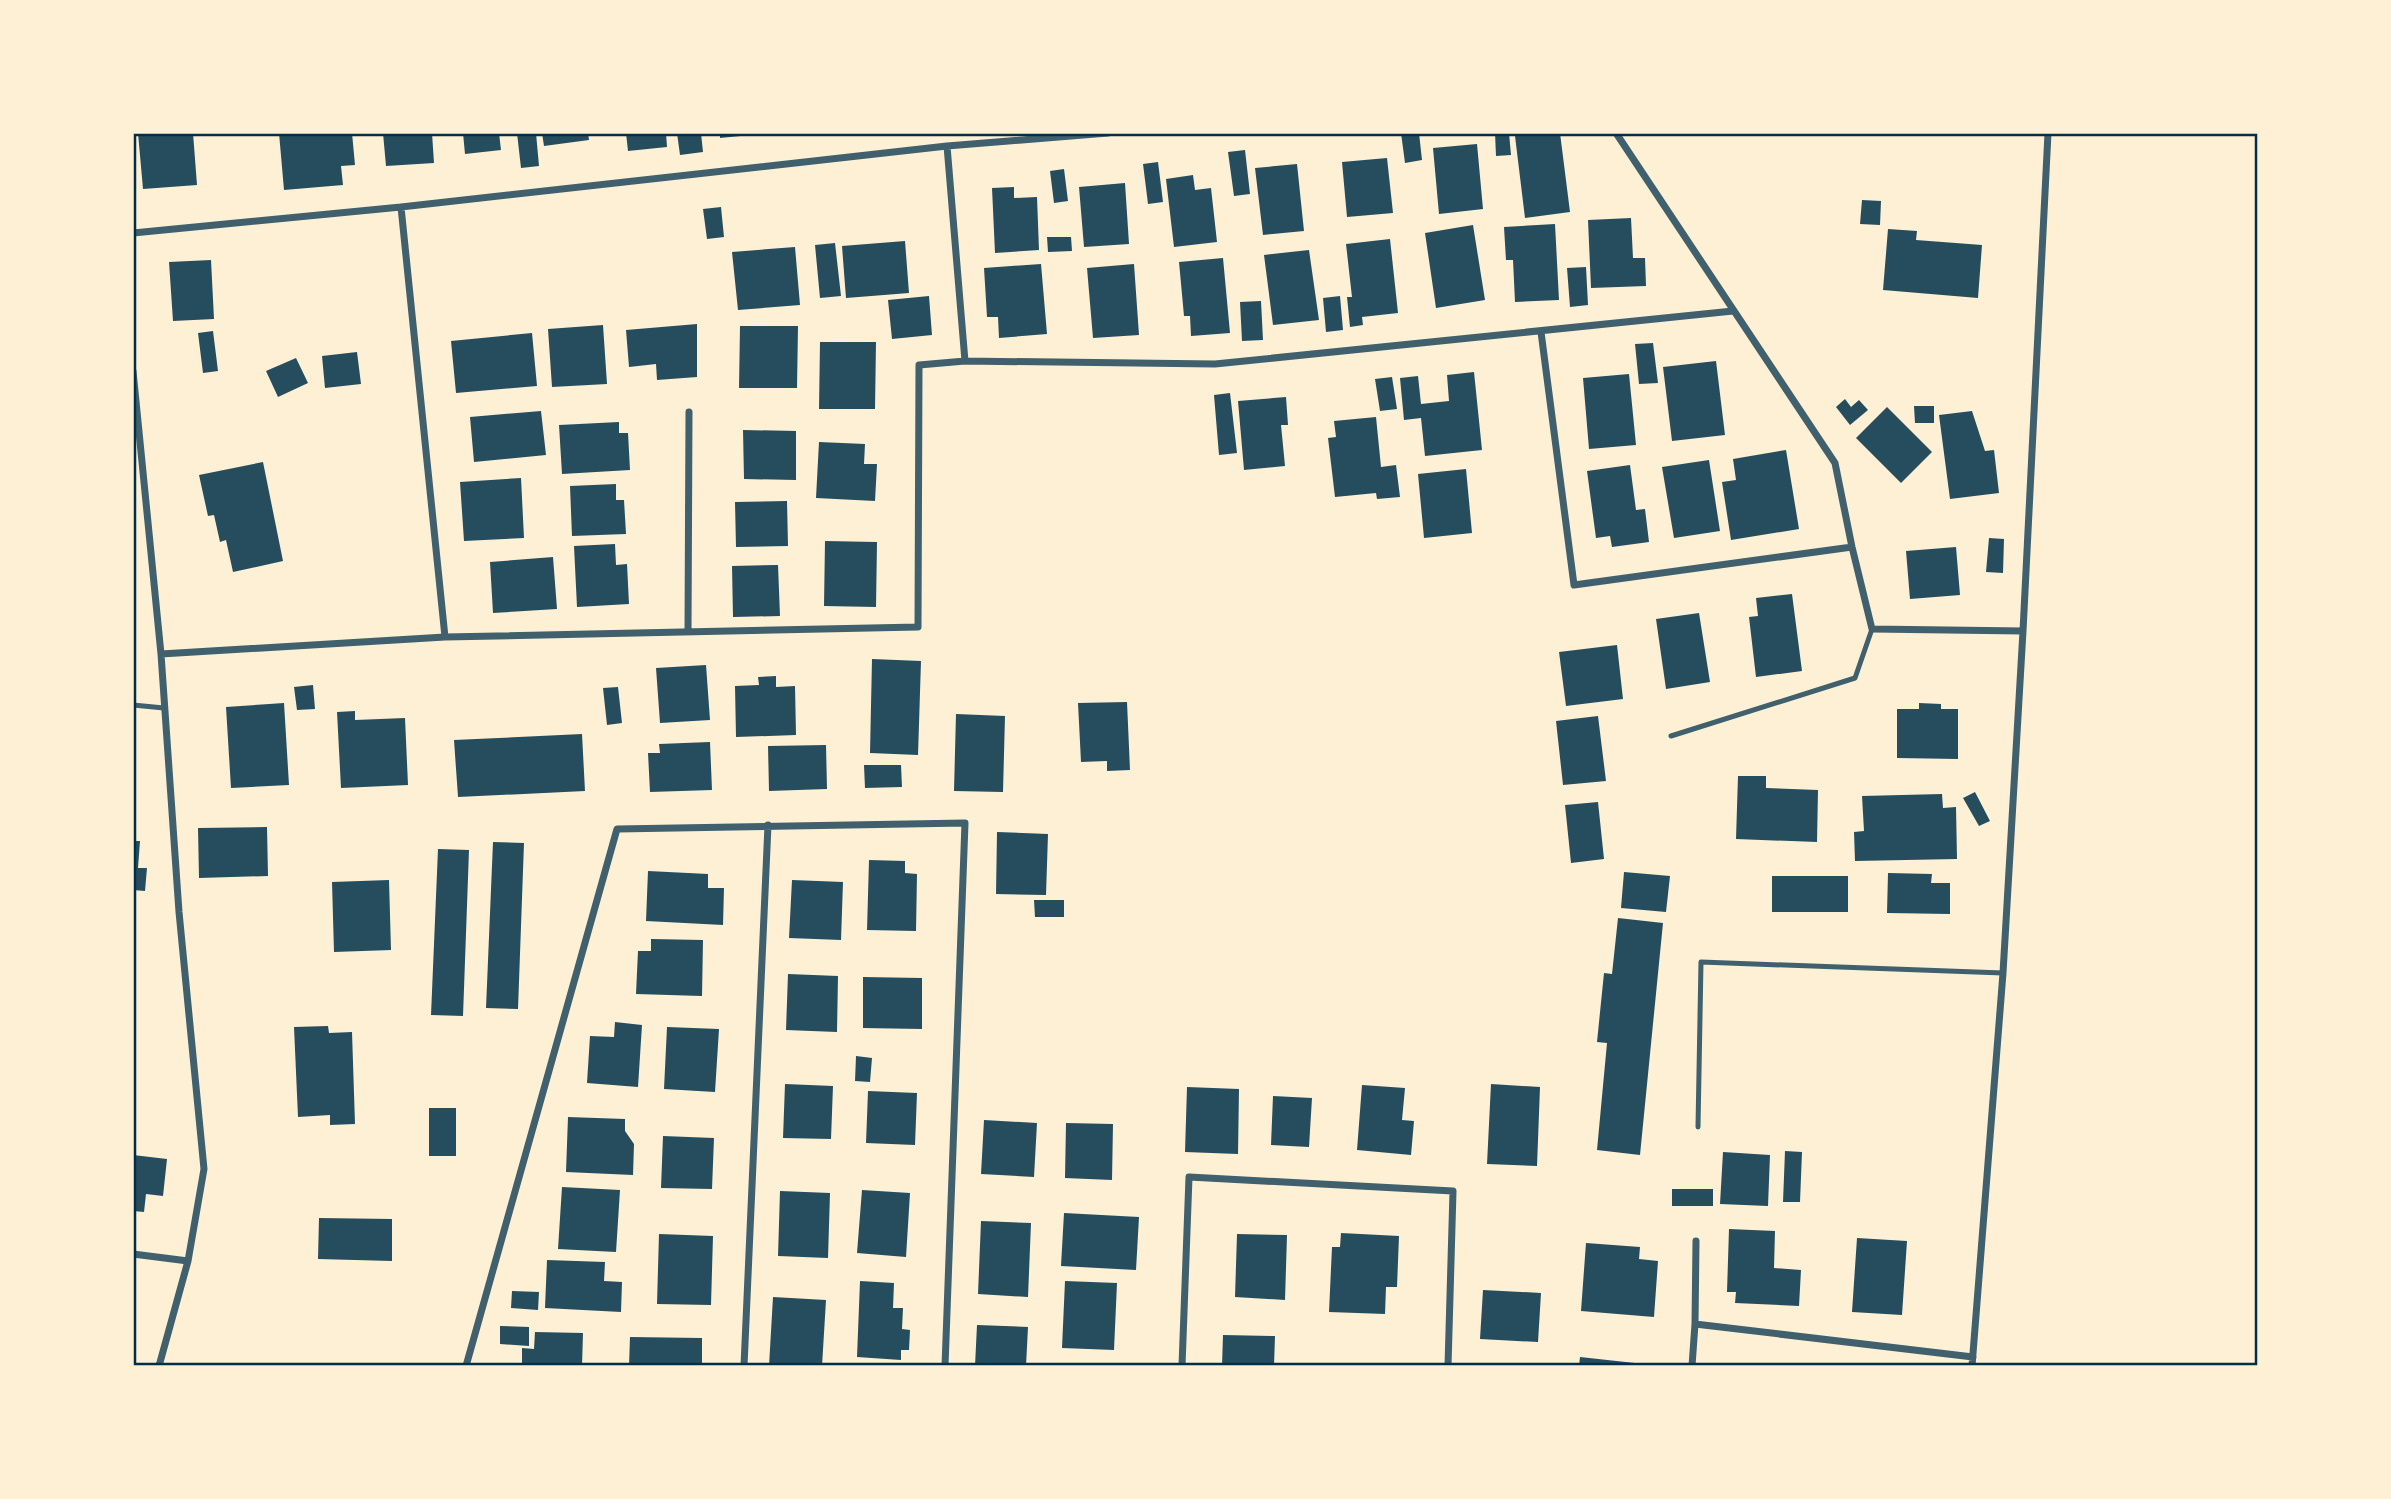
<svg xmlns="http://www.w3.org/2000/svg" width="2391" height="1499" viewBox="0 0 2391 1499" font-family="Manrope,sans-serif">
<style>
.building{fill:#264d5e}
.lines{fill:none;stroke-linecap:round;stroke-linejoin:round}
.service{stroke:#3f606c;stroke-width:5}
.minor{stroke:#3f606c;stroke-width:7}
.neatline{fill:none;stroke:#003049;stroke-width:2.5}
</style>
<rect width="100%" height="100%" fill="#fdf0d5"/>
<!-- building -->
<path class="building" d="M 138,133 L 193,133 L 197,185 L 143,189 Z
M 279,133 L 352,133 L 355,165 L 341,166 L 343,185 L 284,190 Z
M 383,133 L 432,133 L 434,163 L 386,166 Z
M 463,133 L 499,133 L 501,150 L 465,154 Z
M 517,133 L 536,133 L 539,166 L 521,168 Z
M 542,133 L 588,133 L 589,140 L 544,146 Z
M 626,133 L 666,133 L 667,147 L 628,151 Z
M 677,133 L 701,133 L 703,152 L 680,155 Z
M 720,133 L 751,133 L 751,135 L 720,138 Z
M 1401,133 L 1419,133 L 1422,160 L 1405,163 Z
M 1495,133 L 1509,133 L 1511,155 L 1496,156 Z
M 1541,133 L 1560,133 L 1570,212 L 1525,218 L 1515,136 Z
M 1477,144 L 1483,209 L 1439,214 L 1433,148 Z
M 1245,150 L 1250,194 L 1234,196 L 1228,152 Z
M 1387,158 L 1393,213 L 1347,217 L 1342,162 Z
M 1158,162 L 1163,202 L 1148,204 L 1143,164 Z
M 1297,164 L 1304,231 L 1263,235 L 1255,168 Z
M 1064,169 L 1068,201 L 1054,203 L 1050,171 Z
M 1193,175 L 1195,190 L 1211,188 L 1217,242 L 1174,247 L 1166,179 Z
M 1125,183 L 1129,244 L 1084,247 L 1079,187 Z
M 1014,187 L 1014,198 L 1037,197 L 1039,250 L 995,253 L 992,188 Z
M 1862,200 L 1881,201 L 1880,225 L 1860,224 Z
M 721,207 L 724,237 L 707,239 L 703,209 Z
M 1631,218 L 1633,258 L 1645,258 L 1646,286 L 1591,288 L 1588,220 Z
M 1555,224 L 1559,300 L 1515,302 L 1513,260 L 1506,260 L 1504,227 Z
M 1473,225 L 1485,300 L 1436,308 L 1425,233 Z
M 1888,229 L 1917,231 L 1916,240 L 1982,245 L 1978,298 L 1883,290 Z
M 1047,237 L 1071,237 L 1072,251 L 1048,252 Z
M 1390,239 L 1398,313 L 1362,317 L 1363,325 L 1350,327 L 1347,297 L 1352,297 L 1346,244 Z
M 905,241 L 909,293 L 846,298 L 842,246 Z
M 835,243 L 841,296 L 820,298 L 815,245 Z
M 795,247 L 800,305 L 738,310 L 732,252 Z
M 1309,250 L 1319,320 L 1273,325 L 1264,255 Z
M 1223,258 L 1230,333 L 1191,336 L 1190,316 L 1184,316 L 1179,262 Z
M 211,260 L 214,319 L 173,321 L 169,262 Z
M 1041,264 L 1047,334 L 999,338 L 998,317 L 987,317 L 984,268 Z
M 1134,264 L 1139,335 L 1093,338 L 1087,268 Z
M 1586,267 L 1588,305 L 1570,307 L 1567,268 Z
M 929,296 L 932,335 L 892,339 L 888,300 Z
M 1340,296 L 1343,330 L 1326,332 L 1323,298 Z
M 1261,301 L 1263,340 L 1242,341 L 1240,302 Z
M 697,324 L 697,377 L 657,380 L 656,364 L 629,367 L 626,330 Z
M 603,325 L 607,384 L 552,387 L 548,329 Z
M 740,326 L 798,326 L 797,388 L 739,388 Z
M 213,331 L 218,371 L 203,373 L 198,333 Z
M 532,333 L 537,386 L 456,393 L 451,341 Z
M 820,342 L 876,342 L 875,409 L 819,409 Z
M 1653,343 L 1658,383 L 1639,384 L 1635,344 Z
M 357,352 L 361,384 L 325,388 L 322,356 Z
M 296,358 L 308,383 L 278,397 L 266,371 Z
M 1716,361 L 1725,435 L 1672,441 L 1663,367 Z
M 1474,372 L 1482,450 L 1425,456 L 1421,418 L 1404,420 L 1400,378 L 1418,376 L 1421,404 L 1449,401 L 1447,375 Z
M 1629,374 L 1636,445 L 1589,449 L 1583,378 Z
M 1392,377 L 1397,409 L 1380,411 L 1375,379 Z
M 1230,393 L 1237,453 L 1219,455 L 1214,395 Z
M 1286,397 L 1288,425 L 1281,425 L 1285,466 L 1244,470 L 1238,401 Z
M 1845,399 L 1851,407 L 1859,400 L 1868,410 L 1850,425 L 1836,407 Z
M 1914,406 L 1934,406 L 1934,423 L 1915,423 Z
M 1887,407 L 1932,452 L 1901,483 L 1856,438 Z
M 541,411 L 546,455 L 474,462 L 470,417 Z
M 1972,411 L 1985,451 L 1994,450 L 1999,493 L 1950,499 L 1939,415 Z
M 1376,417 L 1381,467 L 1396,465 L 1400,497 L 1377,499 L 1376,493 L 1335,497 L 1328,438 L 1336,437 L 1334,421 Z
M 619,422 L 619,433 L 628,433 L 630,470 L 562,474 L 559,425 Z
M 743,430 L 796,431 L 796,480 L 744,479 Z
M 819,442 L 865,444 L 864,464 L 877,464 L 875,501 L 816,498 Z
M 1786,450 L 1799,529 L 1731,540 L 1722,482 L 1736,480 L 1733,459 Z
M 1709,460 L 1720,531 L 1674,538 L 1662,467 Z
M 263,462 L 283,561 L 233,572 L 226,540 L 220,542 L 214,515 L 208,516 L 199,475 Z
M 1630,465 L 1636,510 L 1645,509 L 1649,542 L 1612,547 L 1610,536 L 1596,538 L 1587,471 Z
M 1466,469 L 1472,533 L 1424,538 L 1418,474 Z
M 521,478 L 524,538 L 464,541 L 460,482 Z
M 616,484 L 616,500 L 624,500 L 626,534 L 572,536 L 570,486 Z
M 787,501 L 788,546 L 736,547 L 735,502 Z
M 1989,538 L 2004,539 L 2003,573 L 1986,572 Z
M 825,541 L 877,542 L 876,607 L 824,606 Z
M 615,544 L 616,565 L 627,564 L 629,604 L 577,607 L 574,546 Z
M 1956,547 L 1960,595 L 1910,599 L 1906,551 Z
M 553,557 L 557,609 L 493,613 L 490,562 Z
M 778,565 L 780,616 L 733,617 L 732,566 Z
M 1792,594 L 1802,671 L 1756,677 L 1749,617 L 1758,616 L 1756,598 Z
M 1699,613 L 1710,682 L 1666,689 L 1656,619 Z
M 1617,645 L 1623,699 L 1566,706 L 1559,652 Z
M 872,659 L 921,661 L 918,755 L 870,753 Z
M 706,665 L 710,720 L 660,723 L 656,668 Z
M 776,676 L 776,687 L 795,686 L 796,735 L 736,737 L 735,686 L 759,685 L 758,677 Z
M 313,685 L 315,709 L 297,710 L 294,687 Z
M 618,687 L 622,723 L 607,725 L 603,688 Z
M 1127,702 L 1130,770 L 1107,771 L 1107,761 L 1081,762 L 1078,703 Z
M 284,703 L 289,785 L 231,788 L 226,707 Z
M 1919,703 L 1941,704 L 1941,709 L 1958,709 L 1958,759 L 1897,758 L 1897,709 L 1919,709 Z
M 355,711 L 355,720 L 405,718 L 408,785 L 341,788 L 337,712 Z
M 956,714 L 1005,716 L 1003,792 L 954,791 Z
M 1598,716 L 1606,781 L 1563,785 L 1556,721 Z
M 582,734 L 585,791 L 458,797 L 454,740 Z
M 710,742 L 712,790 L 650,792 L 648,753 L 660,753 L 659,744 Z
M 826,745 L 827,789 L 769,791 L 768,746 Z
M 864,765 L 901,765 L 902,787 L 865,788 Z
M 1738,776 L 1766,776 L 1766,788 L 1818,790 L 1817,842 L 1736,839 Z
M 1975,792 L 1990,821 L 1979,826 L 1963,798 Z
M 1942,794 L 1943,808 L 1956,807 L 1957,859 L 1855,861 L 1854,832 L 1864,831 L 1862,796 Z
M 1598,802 L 1604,859 L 1571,863 L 1565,805 Z
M 267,827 L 268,876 L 199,878 L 198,828 Z
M 997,832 L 1048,834 L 1046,895 L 996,894 Z
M 133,841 L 140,841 L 138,868 L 147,868 L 145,891 L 133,890 Z
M 493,842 L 524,843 L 518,1009 L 486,1008 Z
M 438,849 L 469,850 L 463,1016 L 431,1015 Z
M 869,860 L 905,861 L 905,873 L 917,874 L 916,931 L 867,930 Z
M 648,871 L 708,874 L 708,888 L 724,888 L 723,925 L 646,921 Z
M 1624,872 L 1670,876 L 1666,912 L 1621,908 Z
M 1888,873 L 1932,874 L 1931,883 L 1950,883 L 1950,914 L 1887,913 Z
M 1772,876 L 1848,876 L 1848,912 L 1772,912 Z
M 389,880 L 391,950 L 334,952 L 332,882 Z
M 792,880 L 843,882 L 841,940 L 789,938 Z
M 1034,900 L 1064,900 L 1064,917 L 1035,917 Z
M 1618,918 L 1663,923 L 1640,1155 L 1597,1150 L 1607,1043 L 1597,1042 L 1604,973 L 1612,974 Z
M 651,939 L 703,940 L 702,996 L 636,994 L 638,951 L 651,951 Z
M 788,974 L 838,976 L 837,1032 L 786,1030 Z
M 863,977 L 922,978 L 922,1029 L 863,1028 Z
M 615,1022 L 642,1025 L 638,1087 L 587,1083 L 590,1036 L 614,1037 Z
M 328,1026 L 329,1033 L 352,1032 L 355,1124 L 330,1125 L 330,1115 L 298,1117 L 294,1027 Z
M 667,1027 L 719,1029 L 715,1092 L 664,1089 Z
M 856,1056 L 872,1058 L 870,1082 L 855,1081 Z
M 785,1084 L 833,1086 L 831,1139 L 783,1138 Z
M 1491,1084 L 1540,1087 L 1537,1166 L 1487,1164 Z
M 1362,1085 L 1405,1088 L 1402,1120 L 1414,1121 L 1411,1155 L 1357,1150 Z
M 1187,1087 L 1239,1089 L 1238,1154 L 1185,1152 Z
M 868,1091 L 917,1093 L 915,1145 L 866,1143 Z
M 1273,1096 L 1312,1098 L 1309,1147 L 1271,1145 Z
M 429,1108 L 456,1108 L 456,1156 L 429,1156 Z
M 568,1117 L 625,1119 L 625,1131 L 634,1144 L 633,1175 L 566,1172 Z
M 984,1120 L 1037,1123 L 1034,1177 L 981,1174 Z
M 1066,1123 L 1113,1124 L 1112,1180 L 1065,1178 Z
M 663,1136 L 714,1138 L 712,1189 L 661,1188 Z
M 1785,1151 L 1802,1152 L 1800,1202 L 1783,1202 Z
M 1723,1152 L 1770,1155 L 1768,1206 L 1720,1204 Z
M 133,1155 L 167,1159 L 163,1196 L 146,1194 L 144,1212 L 133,1211 Z
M 562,1187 L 620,1190 L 616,1252 L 558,1249 Z
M 1672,1189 L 1713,1189 L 1713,1206 L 1672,1206 Z
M 862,1190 L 910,1193 L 906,1257 L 857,1253 Z
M 780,1191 L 830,1193 L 828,1258 L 778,1256 Z
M 1064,1213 L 1139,1217 L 1136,1270 L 1061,1266 Z
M 319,1218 L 392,1219 L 392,1261 L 318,1259 Z
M 981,1221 L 1031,1223 L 1028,1297 L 978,1294 Z
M 1729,1229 L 1775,1231 L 1774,1268 L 1801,1270 L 1799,1306 L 1735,1303 L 1736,1292 L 1727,1292 Z
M 1341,1233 L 1399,1236 L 1397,1287 L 1386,1287 L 1385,1314 L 1329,1312 L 1332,1247 L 1340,1247 Z
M 659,1234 L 713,1236 L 711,1305 L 657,1304 Z
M 1237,1234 L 1287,1235 L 1285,1300 L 1235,1297 Z
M 1857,1238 L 1907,1241 L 1902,1315 L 1852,1312 Z
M 1586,1243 L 1640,1247 L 1639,1259 L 1658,1261 L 1654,1317 L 1581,1311 Z
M 547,1260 L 605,1262 L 604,1281 L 622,1282 L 621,1312 L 545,1308 Z
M 860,1281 L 894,1283 L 893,1308 L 903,1308 L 902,1329 L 910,1330 L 909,1350 L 901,1350 L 901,1360 L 857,1357 Z
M 1065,1281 L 1117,1283 L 1114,1350 L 1062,1348 Z
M 1483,1290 L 1541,1293 L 1538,1342 L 1480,1339 Z
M 512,1291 L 539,1292 L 538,1310 L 511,1308 Z
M 773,1297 L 826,1300 L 822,1366 L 769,1366 Z
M 977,1325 L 1028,1327 L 1026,1366 L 975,1366 Z
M 500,1326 L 529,1327 L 529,1346 L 500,1344 Z
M 535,1332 L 583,1333 L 582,1366 L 522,1366 L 522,1348 L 534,1349 Z
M 1223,1335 L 1275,1336 L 1274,1366 L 1222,1366 Z
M 630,1337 L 702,1338 L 702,1366 L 629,1366 Z
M 1580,1357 L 1644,1364 L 1644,1366 L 1579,1366 Z"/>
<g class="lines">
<!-- service -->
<path class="service" d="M 133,705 L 164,708
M 1671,736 L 1855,678 L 1872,629
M 1698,1127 L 1701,962 L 2003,973"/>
<!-- minor -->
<path class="minor" d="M 1616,133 L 1835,463 L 1852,547 L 1872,629 L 2023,631
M 947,146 L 965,361
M 401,207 L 445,637
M 133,233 L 401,207 L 947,146 L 1108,133
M 1541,332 L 1574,585 L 1852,547
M 133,371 L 161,654 L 179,912 L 204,1169 L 188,1261 L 159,1366
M 688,631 L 689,412
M 161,654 L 445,637 L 918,627 L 919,365 L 965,361 L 1215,364 L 1733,311
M 133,1254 L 188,1261
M 1695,1324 L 1973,1357
M 466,1366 L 617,829 L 965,823 L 945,1366
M 744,1366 L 768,825
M 1182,1366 L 1189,1177 L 1453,1191 L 1448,1366
M 1692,1366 L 1695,1324 L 1696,1241
M 1972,1366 L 2003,973 L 2023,631 L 2048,133"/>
</g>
<!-- border -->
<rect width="2391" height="1499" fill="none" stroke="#fdf0d5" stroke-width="270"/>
<rect x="135" y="135" width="2121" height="1229" class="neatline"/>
</svg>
